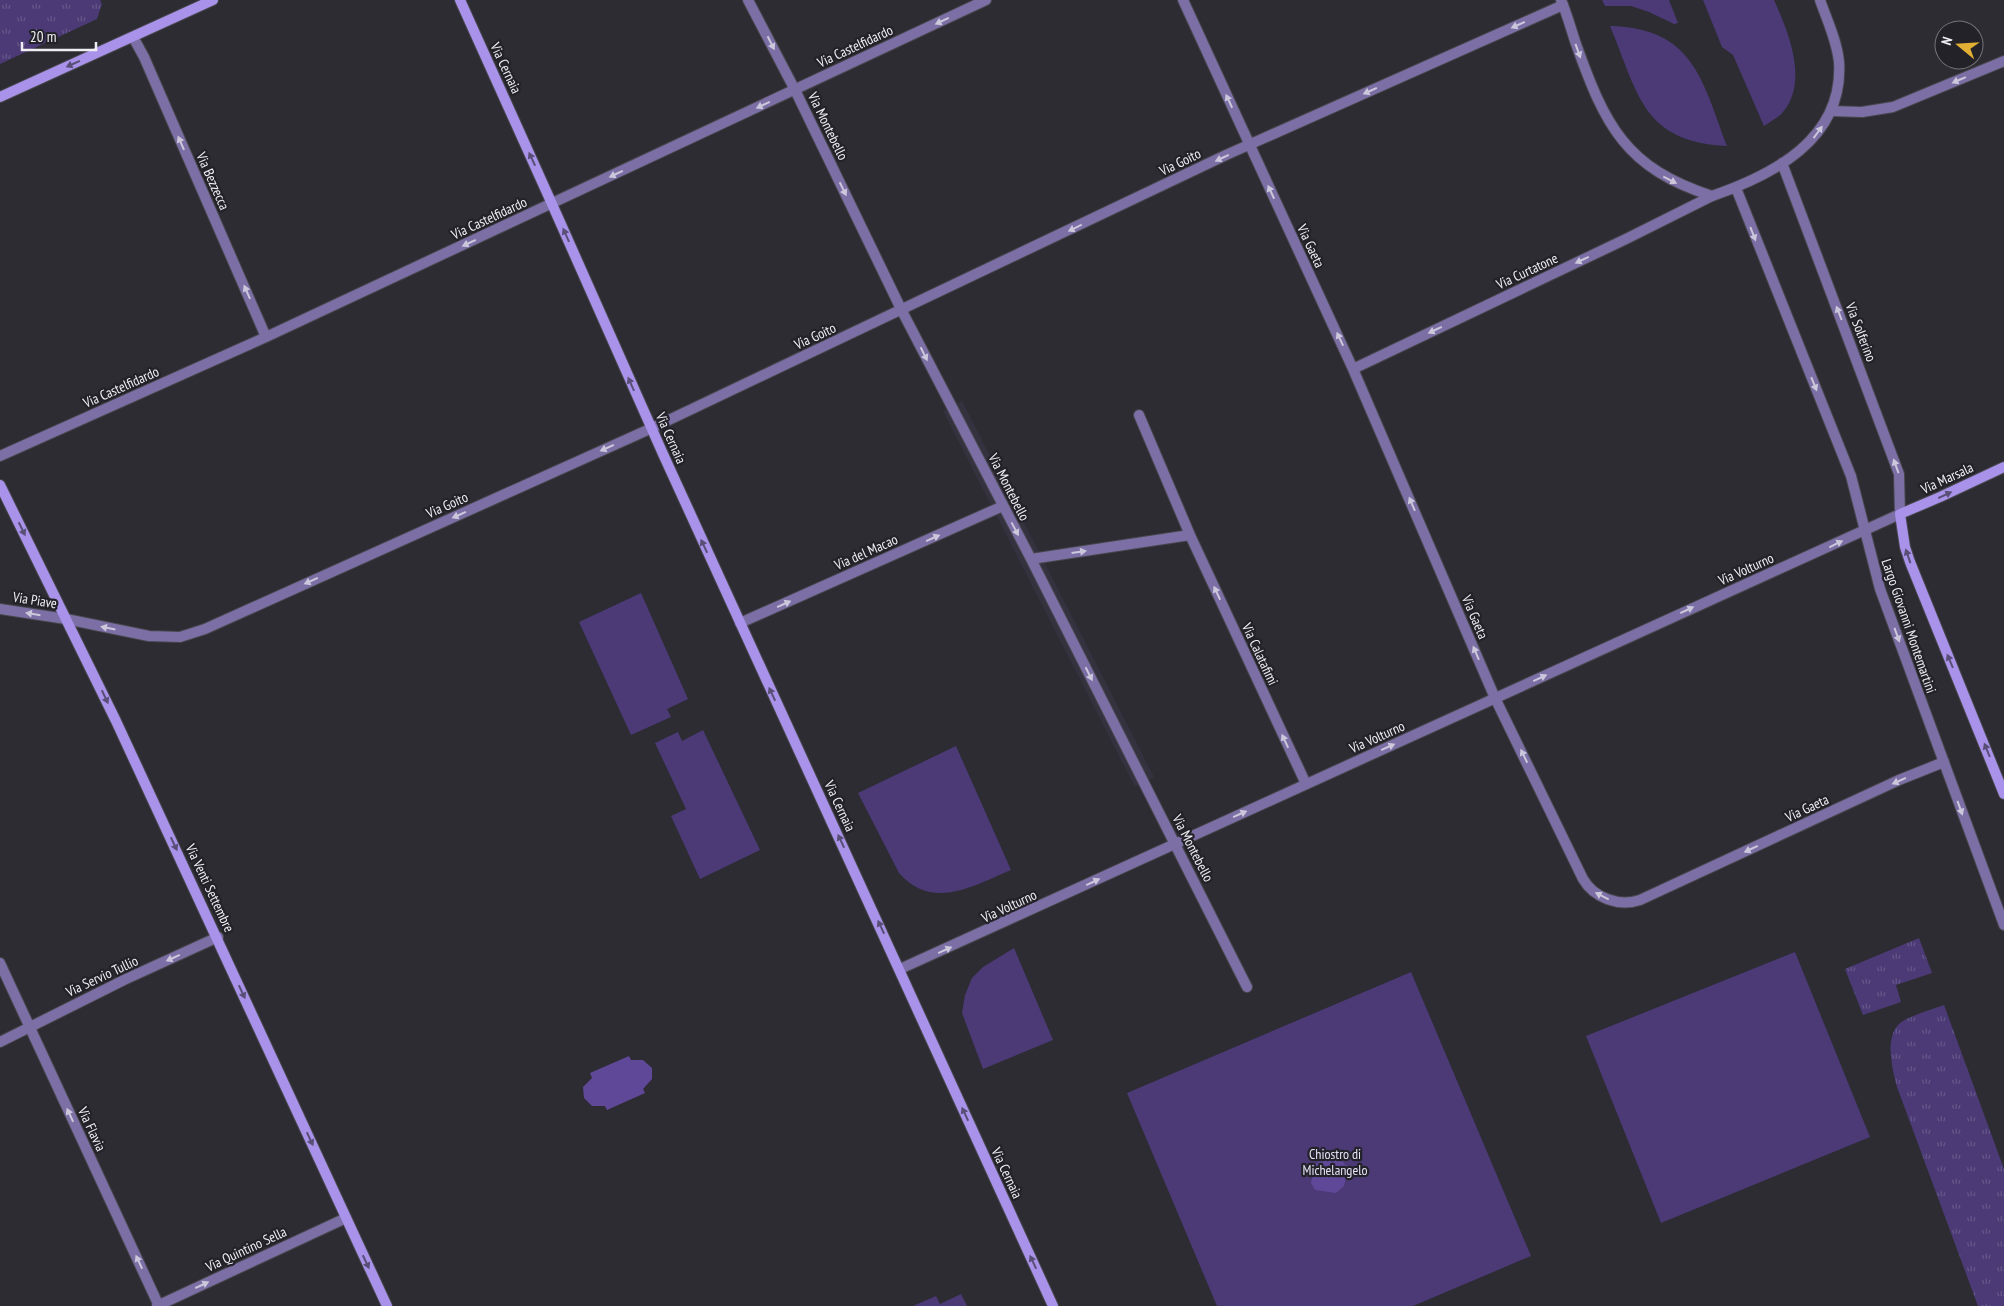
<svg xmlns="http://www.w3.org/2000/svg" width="2004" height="1306" viewBox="0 0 2004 1306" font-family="'PT Sans Narrow',sans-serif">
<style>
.built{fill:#35323f}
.grass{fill:url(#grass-tufts)}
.green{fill:#4b3a75}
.water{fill:#604898}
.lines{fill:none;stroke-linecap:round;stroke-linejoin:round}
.minor-casing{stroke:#48474e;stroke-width:12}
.tertiary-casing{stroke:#48474e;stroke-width:12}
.secondary-casing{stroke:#48474e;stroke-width:12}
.minor{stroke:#7c6fa5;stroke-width:10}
.tertiary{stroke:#7c6fa5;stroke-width:10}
.secondary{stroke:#a993ea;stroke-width:10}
.oneway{fill:#ccc8dc}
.oneway2{fill:#594f76}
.labels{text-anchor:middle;stroke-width:4.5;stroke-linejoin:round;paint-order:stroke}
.street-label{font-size:14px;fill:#efeef3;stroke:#232229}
.park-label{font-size:14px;fill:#e5e1f7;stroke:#232229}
</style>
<defs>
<pattern id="grass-tufts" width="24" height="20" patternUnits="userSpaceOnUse" patternTransform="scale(1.25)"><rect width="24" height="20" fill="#4b3a75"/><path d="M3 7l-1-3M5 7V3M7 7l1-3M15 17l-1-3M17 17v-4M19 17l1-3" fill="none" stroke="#655789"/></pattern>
</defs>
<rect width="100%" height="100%" fill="#2d2c33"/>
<!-- built -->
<path class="built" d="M 962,401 L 1154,777 L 1135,787 L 943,411 Z"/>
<!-- grass -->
<path class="grass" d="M 0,0 L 100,0 L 102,4 L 97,19 L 0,64 Z
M 1919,938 L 1932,973 L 1896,985 L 1901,1002 L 1863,1015 L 1845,969 Z
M 1944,1005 L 2004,1169 L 2004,1306 L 1978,1306 L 1897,1087 C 1892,1068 1883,1033 1903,1021 C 1915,1014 1931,1010 1944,1005 Z"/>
<!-- green -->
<path class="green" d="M 1602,0 L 1669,0 L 1678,23 L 1674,24 L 1649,12 L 1631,6 L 1605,6 Z
M 1703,0 L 1774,0 C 1788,31 1809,81 1783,112 C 1778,118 1770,122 1764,126 L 1733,55 L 1722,47 Z
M 1610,26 C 1693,28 1702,79 1727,146 C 1642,142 1638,93 1610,26 Z
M 641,593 L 688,699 L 667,709 L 671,717 L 631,735 L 579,622 Z
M 703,730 L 760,850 L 700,879 L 671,816 L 686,809 L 655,743 L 678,732 L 682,741 Z
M 956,746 L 1011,870 C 973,886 932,911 899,873 L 858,793 Z
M 1014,948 L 1053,1040 L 983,1069 L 962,1013 L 965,995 L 972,978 L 983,967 Z
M 1795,952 L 1870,1137 L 1661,1223 L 1586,1036 Z
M 1411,972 L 1531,1256 L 1413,1306 L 1217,1306 L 1127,1093 Z
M 961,1294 L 967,1306 L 913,1306 L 936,1296 L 940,1304 Z"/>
<!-- water -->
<path class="water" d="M 629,1056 L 631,1060 L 643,1060 L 652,1068 L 652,1079 L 643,1089 L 645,1093 L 607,1110 L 605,1106 L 592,1106 L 584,1098 L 583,1087 L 592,1078 L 590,1073 Z
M 1328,1158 L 1341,1160 L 1348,1168 L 1344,1186 L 1336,1193 L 1315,1190 L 1311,1183 L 1315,1165 L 1321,1160 Z"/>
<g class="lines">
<!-- minor casing -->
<g class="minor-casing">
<path id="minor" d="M 748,0 L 795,90 L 902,311 L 1031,559 L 1247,987
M 1183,0 L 1353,369 L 1495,698 L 1583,879 C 1594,898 1619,907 1640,900 L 1899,780 L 1944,762
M 133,37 L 144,57 L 266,337
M 1831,111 L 1862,112 L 1893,107 L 2004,61
M 1353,369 L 1626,239 L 1712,196
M 1139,415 L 1190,535 L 1306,784
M 0,456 L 266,337 L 986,0
M 1031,559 L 1190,535
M 0,609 L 66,619 L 149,636 L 180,637 L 205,629 L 652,428 L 1226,155 L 1563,5
M 740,623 L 1003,506
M 0,963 L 159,1306
M 0,1042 L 126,979 L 218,937"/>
</g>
<!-- tertiary casing -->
<g class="tertiary-casing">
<path id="tertiary" d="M 1561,0 C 1567,14 1571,29 1576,44 C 1605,125 1625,168 1712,196 C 1773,175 1844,139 1839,62 C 1837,41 1827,20 1820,0
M 1736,188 L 1851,476 L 1880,589 L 2004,925
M 900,969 L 1900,514 L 1899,474 L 1782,163
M 157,1306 L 346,1218"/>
</g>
<!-- secondary casing -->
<g class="secondary-casing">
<path id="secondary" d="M 460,0 L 552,204 L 663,454 L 1053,1306
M 0,97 L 213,0
M 2004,467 L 1940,497 L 1900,514 L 1905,547 L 1910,562 L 2004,794
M 0,485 L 116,721 L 387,1306"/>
</g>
<!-- minor -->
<use href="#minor" class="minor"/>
<!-- tertiary -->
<use href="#tertiary" class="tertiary"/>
<!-- secondary -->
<use href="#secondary" class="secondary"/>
</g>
<!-- one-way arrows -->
<defs><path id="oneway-solid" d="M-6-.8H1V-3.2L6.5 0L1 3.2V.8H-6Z" transform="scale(1.25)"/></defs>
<g class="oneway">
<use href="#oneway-solid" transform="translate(942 21) rotate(155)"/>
<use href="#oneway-solid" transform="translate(1518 25) rotate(156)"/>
<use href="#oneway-solid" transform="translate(771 43) rotate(63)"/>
<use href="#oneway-solid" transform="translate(1578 51) rotate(70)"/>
<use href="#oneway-solid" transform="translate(1959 80) rotate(157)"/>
<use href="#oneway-solid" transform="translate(1370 91) rotate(156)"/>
<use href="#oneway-solid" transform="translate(1229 101) rotate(-115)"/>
<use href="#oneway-solid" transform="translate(763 105) rotate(155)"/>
<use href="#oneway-solid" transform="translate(1818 132) rotate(-54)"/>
<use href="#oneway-solid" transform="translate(181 143) rotate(-114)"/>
<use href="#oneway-solid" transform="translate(1222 158) rotate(155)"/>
<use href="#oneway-solid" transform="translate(616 174) rotate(155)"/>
<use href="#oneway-solid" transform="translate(1670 180) rotate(27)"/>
<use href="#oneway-solid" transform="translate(843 189) rotate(64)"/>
<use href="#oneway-solid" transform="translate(1271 192) rotate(-115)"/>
<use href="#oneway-solid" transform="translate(1075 228) rotate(154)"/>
<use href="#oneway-solid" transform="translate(1753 234) rotate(69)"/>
<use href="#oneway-solid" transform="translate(469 243) rotate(155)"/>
<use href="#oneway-solid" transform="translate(1582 260) rotate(155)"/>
<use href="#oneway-solid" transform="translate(247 292) rotate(-114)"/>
<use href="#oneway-solid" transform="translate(1839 313) rotate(-111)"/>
<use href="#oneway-solid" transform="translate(1435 330) rotate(155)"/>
<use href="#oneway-solid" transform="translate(1340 339) rotate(-115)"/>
<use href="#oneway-solid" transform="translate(924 354) rotate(63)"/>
<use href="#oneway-solid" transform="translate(1814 384) rotate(68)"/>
<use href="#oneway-solid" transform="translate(607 448) rotate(156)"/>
<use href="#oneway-solid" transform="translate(1896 466) rotate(-110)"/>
<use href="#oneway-solid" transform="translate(1412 504) rotate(-113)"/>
<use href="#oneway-solid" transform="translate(459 515) rotate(156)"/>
<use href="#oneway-solid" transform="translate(1015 529) rotate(62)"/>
<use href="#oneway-solid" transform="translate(933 538) rotate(-24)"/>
<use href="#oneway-solid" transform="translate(1836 544) rotate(-26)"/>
<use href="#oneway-solid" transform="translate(1079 552) rotate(-8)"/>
<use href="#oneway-solid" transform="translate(311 581) rotate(156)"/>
<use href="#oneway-solid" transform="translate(1217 593) rotate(-115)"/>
<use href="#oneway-solid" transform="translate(784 604) rotate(-24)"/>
<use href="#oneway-solid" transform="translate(1687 610) rotate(-25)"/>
<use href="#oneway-solid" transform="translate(33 614) rotate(-171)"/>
<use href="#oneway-solid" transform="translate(108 628) rotate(-169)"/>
<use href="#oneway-solid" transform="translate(1897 635) rotate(70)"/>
<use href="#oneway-solid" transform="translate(1476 653) rotate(-113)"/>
<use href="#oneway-solid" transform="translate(1089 674) rotate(63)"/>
<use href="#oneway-solid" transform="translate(1540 678) rotate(-25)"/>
<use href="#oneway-solid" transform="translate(1285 741) rotate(-115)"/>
<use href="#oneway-solid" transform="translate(1388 747) rotate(-24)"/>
<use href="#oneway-solid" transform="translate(1524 756) rotate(-116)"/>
<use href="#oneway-solid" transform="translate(1899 781) rotate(156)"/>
<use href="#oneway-solid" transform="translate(1960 808) rotate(70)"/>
<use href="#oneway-solid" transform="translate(1240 814) rotate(-24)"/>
<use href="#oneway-solid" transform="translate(1751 849) rotate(155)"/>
<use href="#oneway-solid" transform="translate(1093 882) rotate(-25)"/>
<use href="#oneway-solid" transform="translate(1602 896) rotate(-153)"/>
<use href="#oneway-solid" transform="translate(945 950) rotate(-24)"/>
<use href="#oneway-solid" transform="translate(173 958) rotate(156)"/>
<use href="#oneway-solid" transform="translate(70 1115) rotate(-115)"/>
<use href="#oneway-solid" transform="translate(139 1262) rotate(-115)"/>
<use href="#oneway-solid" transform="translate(202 1285) rotate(-25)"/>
</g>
<g class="oneway2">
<use href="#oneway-solid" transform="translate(73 64) rotate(156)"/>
<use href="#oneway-solid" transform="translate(532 159) rotate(-115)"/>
<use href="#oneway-solid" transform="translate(566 235) rotate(-114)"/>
<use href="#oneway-solid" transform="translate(631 384) rotate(-114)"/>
<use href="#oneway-solid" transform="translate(1945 495) rotate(-25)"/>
<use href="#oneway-solid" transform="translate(22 529) rotate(64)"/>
<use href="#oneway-solid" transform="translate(704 546) rotate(-115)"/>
<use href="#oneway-solid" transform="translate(1908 556) rotate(-109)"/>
<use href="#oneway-solid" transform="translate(1950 661) rotate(-113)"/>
<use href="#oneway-solid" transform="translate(772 694) rotate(-115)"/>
<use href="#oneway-solid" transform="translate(105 697) rotate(65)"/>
<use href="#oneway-solid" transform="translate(1987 750) rotate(-112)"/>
<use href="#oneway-solid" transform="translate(841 841) rotate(-115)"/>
<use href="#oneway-solid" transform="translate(174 844) rotate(65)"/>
<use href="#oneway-solid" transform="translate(881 927) rotate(-115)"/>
<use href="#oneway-solid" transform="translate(242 992) rotate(65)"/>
<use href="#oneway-solid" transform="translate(965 1114) rotate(-115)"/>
<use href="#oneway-solid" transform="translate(310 1139) rotate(65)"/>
<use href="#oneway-solid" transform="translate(366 1262) rotate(65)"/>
<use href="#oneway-solid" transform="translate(1033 1262) rotate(-115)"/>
</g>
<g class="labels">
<!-- street labels -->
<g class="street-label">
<text transform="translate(855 46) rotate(-25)" y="5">Via Castelfidardo</text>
<text transform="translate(506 68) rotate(65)" y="5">Via Cernaia</text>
<text transform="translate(828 126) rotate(64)" y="5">Via Montebello</text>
<text transform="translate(1180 162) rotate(-26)" y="5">Via Goito</text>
<text transform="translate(213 181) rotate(66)" y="5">Via Bezzecca</text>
<text transform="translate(489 218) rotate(-25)" y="5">Via Castelfidardo</text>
<text transform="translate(1311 246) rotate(65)" y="5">Via Gaeta</text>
<text transform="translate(1527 271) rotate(-25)" y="5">Via Curtatone</text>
<text transform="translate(1861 332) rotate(69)" y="5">Via Solferino</text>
<text transform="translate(815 336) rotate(-25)" y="5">Via Goito</text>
<text transform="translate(121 387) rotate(-24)" y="5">Via Castelfidardo</text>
<text transform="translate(671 438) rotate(66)" y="5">Via Cernaia</text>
<text transform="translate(1947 478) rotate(-25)" y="5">Via Marsala</text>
<text transform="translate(1009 487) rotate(63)" y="5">Via Montebello</text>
<text transform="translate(447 505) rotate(-24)" y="5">Via Goito</text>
<text transform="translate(866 552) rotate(-24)" y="5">Via del Macao</text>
<text transform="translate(1746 569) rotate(-24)" y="5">Via Volturno</text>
<text transform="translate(35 600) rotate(9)" y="5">Via Piave</text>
<text transform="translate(1475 617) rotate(67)" y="5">Via Gaeta</text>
<text transform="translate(1909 626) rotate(71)" y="5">Largo Giovanni Montemartini</text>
<text transform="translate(1260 654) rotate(65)" y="5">Via Calatafimi</text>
<text transform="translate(1377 737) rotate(-24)" y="5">Via Volturno</text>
<text transform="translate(840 806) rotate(65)" y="5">Via Cernaia</text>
<text transform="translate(1807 808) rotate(-25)" y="5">Via Gaeta</text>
<text transform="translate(1193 848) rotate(63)" y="5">Via Montebello</text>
<text transform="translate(210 888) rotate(65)" y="5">Via Venti Settembre</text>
<text transform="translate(1009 906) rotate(-25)" y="5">Via Volturno</text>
<text transform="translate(102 976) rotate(-25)" y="5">Via Servio Tullio</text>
<text transform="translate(92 1129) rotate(65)" y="5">Via Flavia</text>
<text transform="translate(1007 1173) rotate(65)" y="5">Via Cernaia</text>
<text transform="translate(246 1249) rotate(-25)" y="5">Via Quintino Sella</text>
</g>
<!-- park labels -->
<g class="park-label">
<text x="1335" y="1159">Chiostro di<tspan x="1335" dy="16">Michelangelo</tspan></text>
</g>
</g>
<!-- north arrow -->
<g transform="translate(1959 45) rotate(288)"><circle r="24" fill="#232229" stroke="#75747a"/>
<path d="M0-4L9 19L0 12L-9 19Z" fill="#e1af34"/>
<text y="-8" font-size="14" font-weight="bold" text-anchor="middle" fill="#efeef3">N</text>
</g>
<!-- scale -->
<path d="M22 42v8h74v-8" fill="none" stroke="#efeef3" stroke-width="2.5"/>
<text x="30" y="42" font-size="15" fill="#efeef3" stroke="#232229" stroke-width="4" paint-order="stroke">20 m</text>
</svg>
